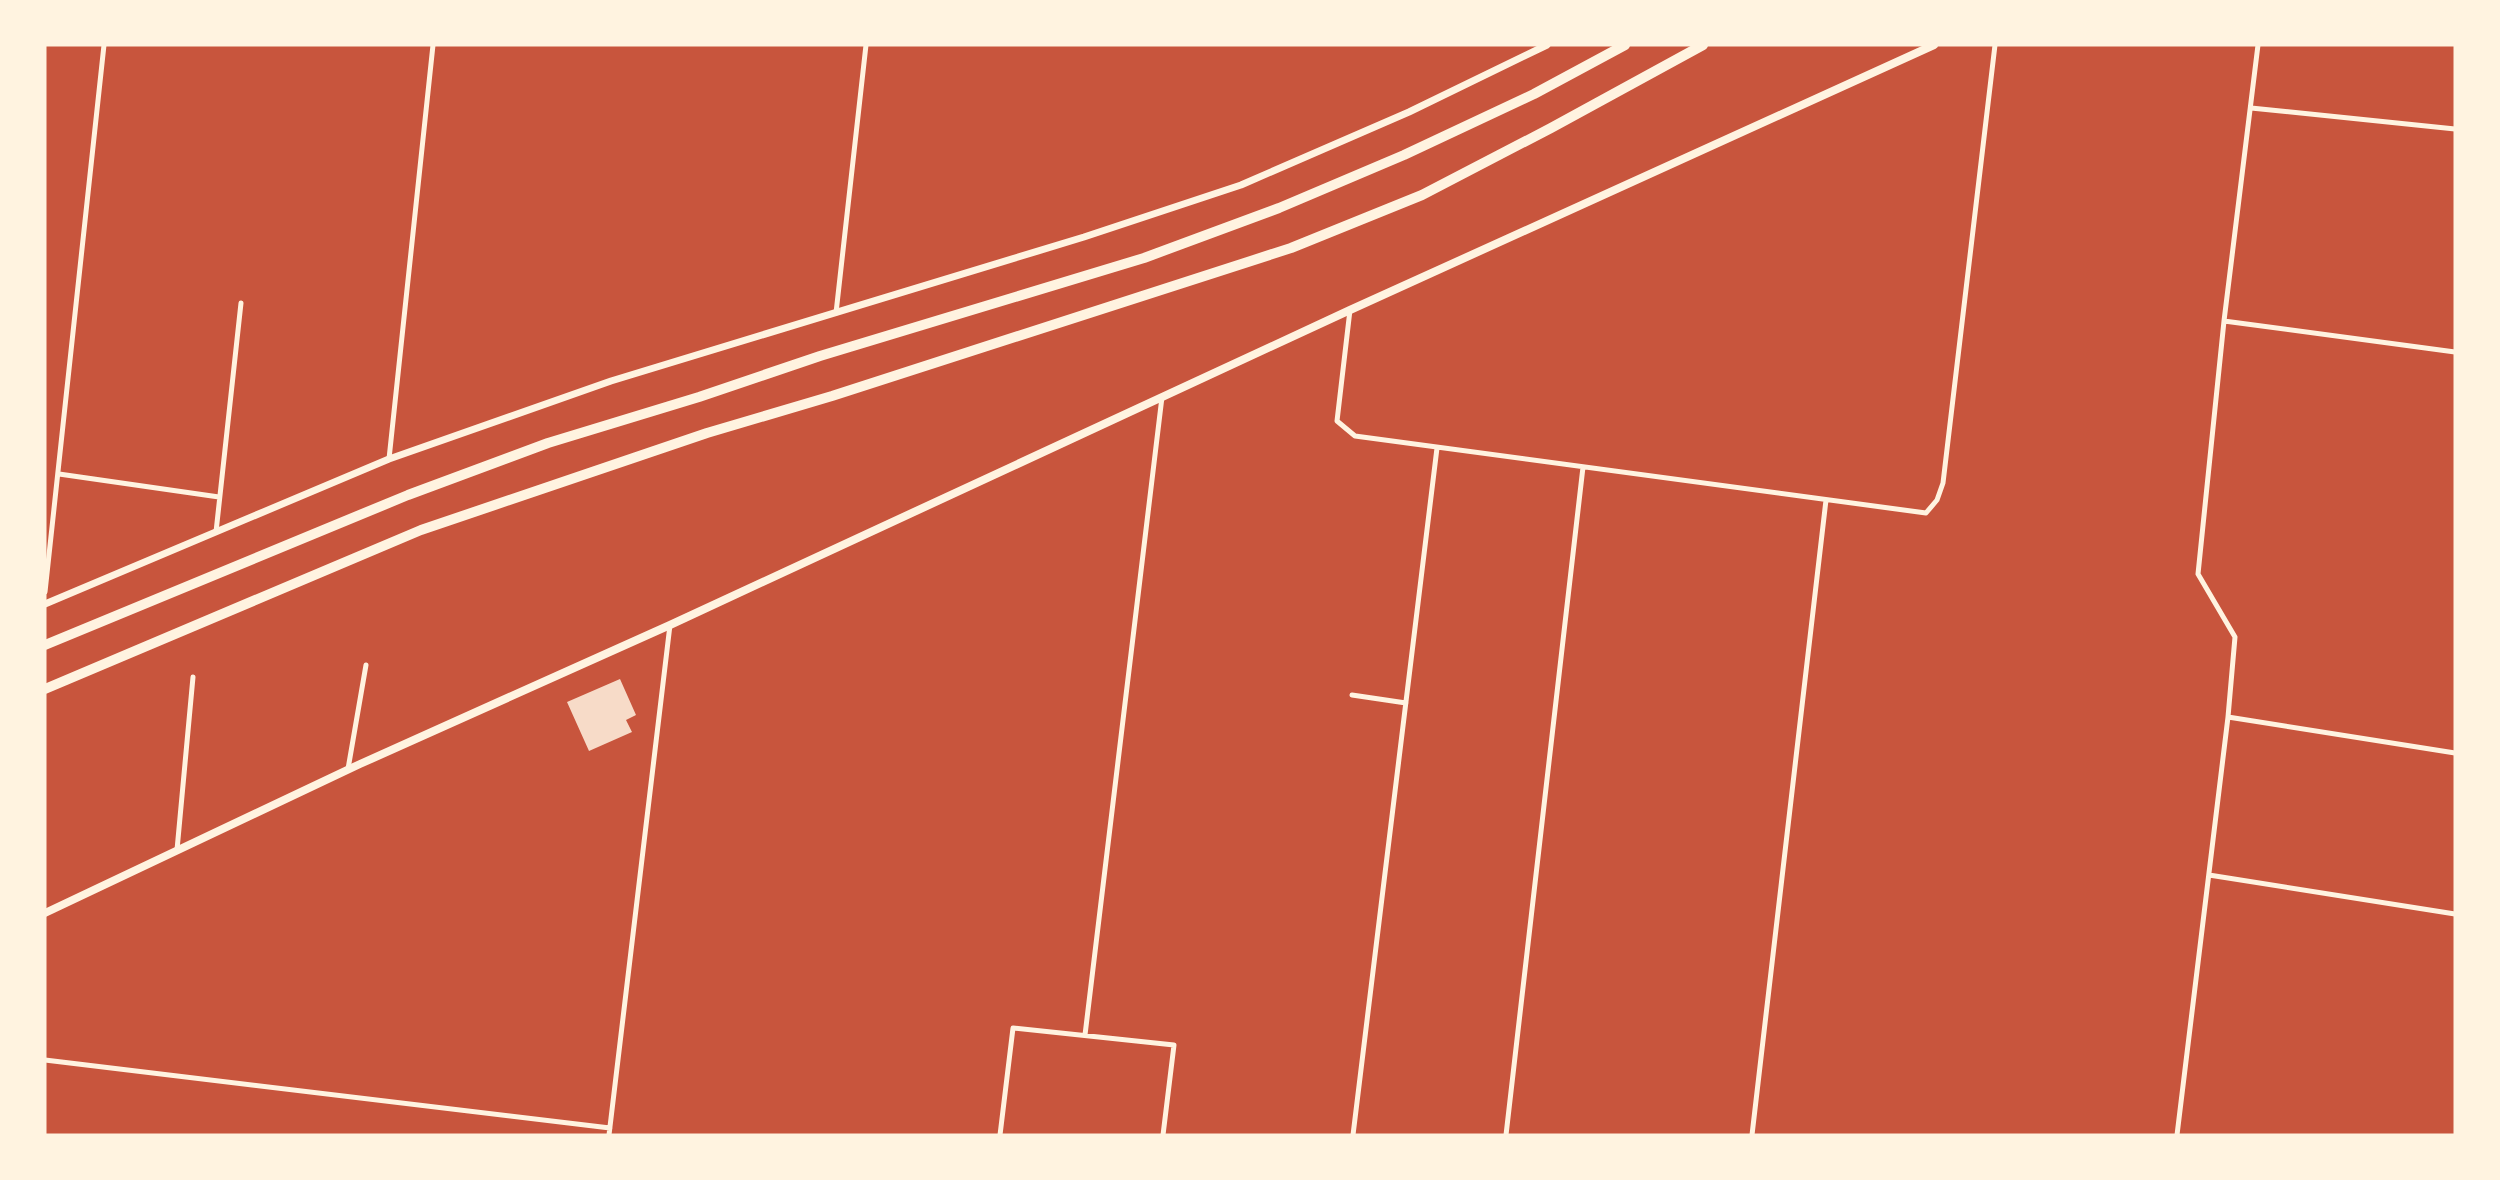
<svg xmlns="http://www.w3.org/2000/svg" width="2500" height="1180" viewBox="0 0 2500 1180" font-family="Bitter,serif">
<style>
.building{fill:#f7dbc8}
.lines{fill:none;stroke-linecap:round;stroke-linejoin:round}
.minor{stroke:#fff3e0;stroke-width:5}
.tertiary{stroke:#fff3e0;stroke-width:7}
.secondary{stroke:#fff3e0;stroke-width:8}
.motorway{stroke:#fff3e0;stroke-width:10}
</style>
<rect width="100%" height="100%" fill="#c8553d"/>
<!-- building -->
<path class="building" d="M 620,679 L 636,715 L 626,720 L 632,732 L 589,751 L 567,702 Z"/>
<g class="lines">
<!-- minor -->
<path class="minor" d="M 2251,108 L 2455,129
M 1350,310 L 1337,421 L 1355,436 L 1926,513 L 1937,500 L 1943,483 L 1995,45
M 836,313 L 866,45
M 2224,321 L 2455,352
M 389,459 L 433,45
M 59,474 L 219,497
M 216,532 L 241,303
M 45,592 L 104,45
M 1352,695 L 1406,703
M 2228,717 L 2455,753
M 348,769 L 366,665
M 177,850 L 193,677
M 2209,875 L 2455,914
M 1085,1035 L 1162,397
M 45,1060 L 610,1128
M 609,1135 L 670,625
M 1000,1135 L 1013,1028 L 1174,1045 L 1163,1135
M 1353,1135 L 1437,448
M 1506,1135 L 1583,467
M 1752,1135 L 1826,500
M 2177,1135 L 2228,717 L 2235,637 L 2198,574 L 2224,321 L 2258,45"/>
<!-- tertiary -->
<path class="tertiary" d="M 45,604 L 389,459 L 611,381 L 1084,237 L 1241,185 L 1409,112 L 1547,45"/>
<!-- secondary -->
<path class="secondary" d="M 45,913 L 360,764 L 670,625 L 1350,310 L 1934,45"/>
<!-- motorway -->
<path class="motorway" d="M 45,645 L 408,495 L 548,443 L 699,397 L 820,356 L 1144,258 L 1279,208 L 1404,155 L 1534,94 L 1625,45
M 45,689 L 421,530 L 707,433 L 832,396 L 1291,248 L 1422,195 L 1551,128 L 1703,45"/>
</g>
<!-- border -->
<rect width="2500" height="1180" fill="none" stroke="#fff3e0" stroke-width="93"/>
</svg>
